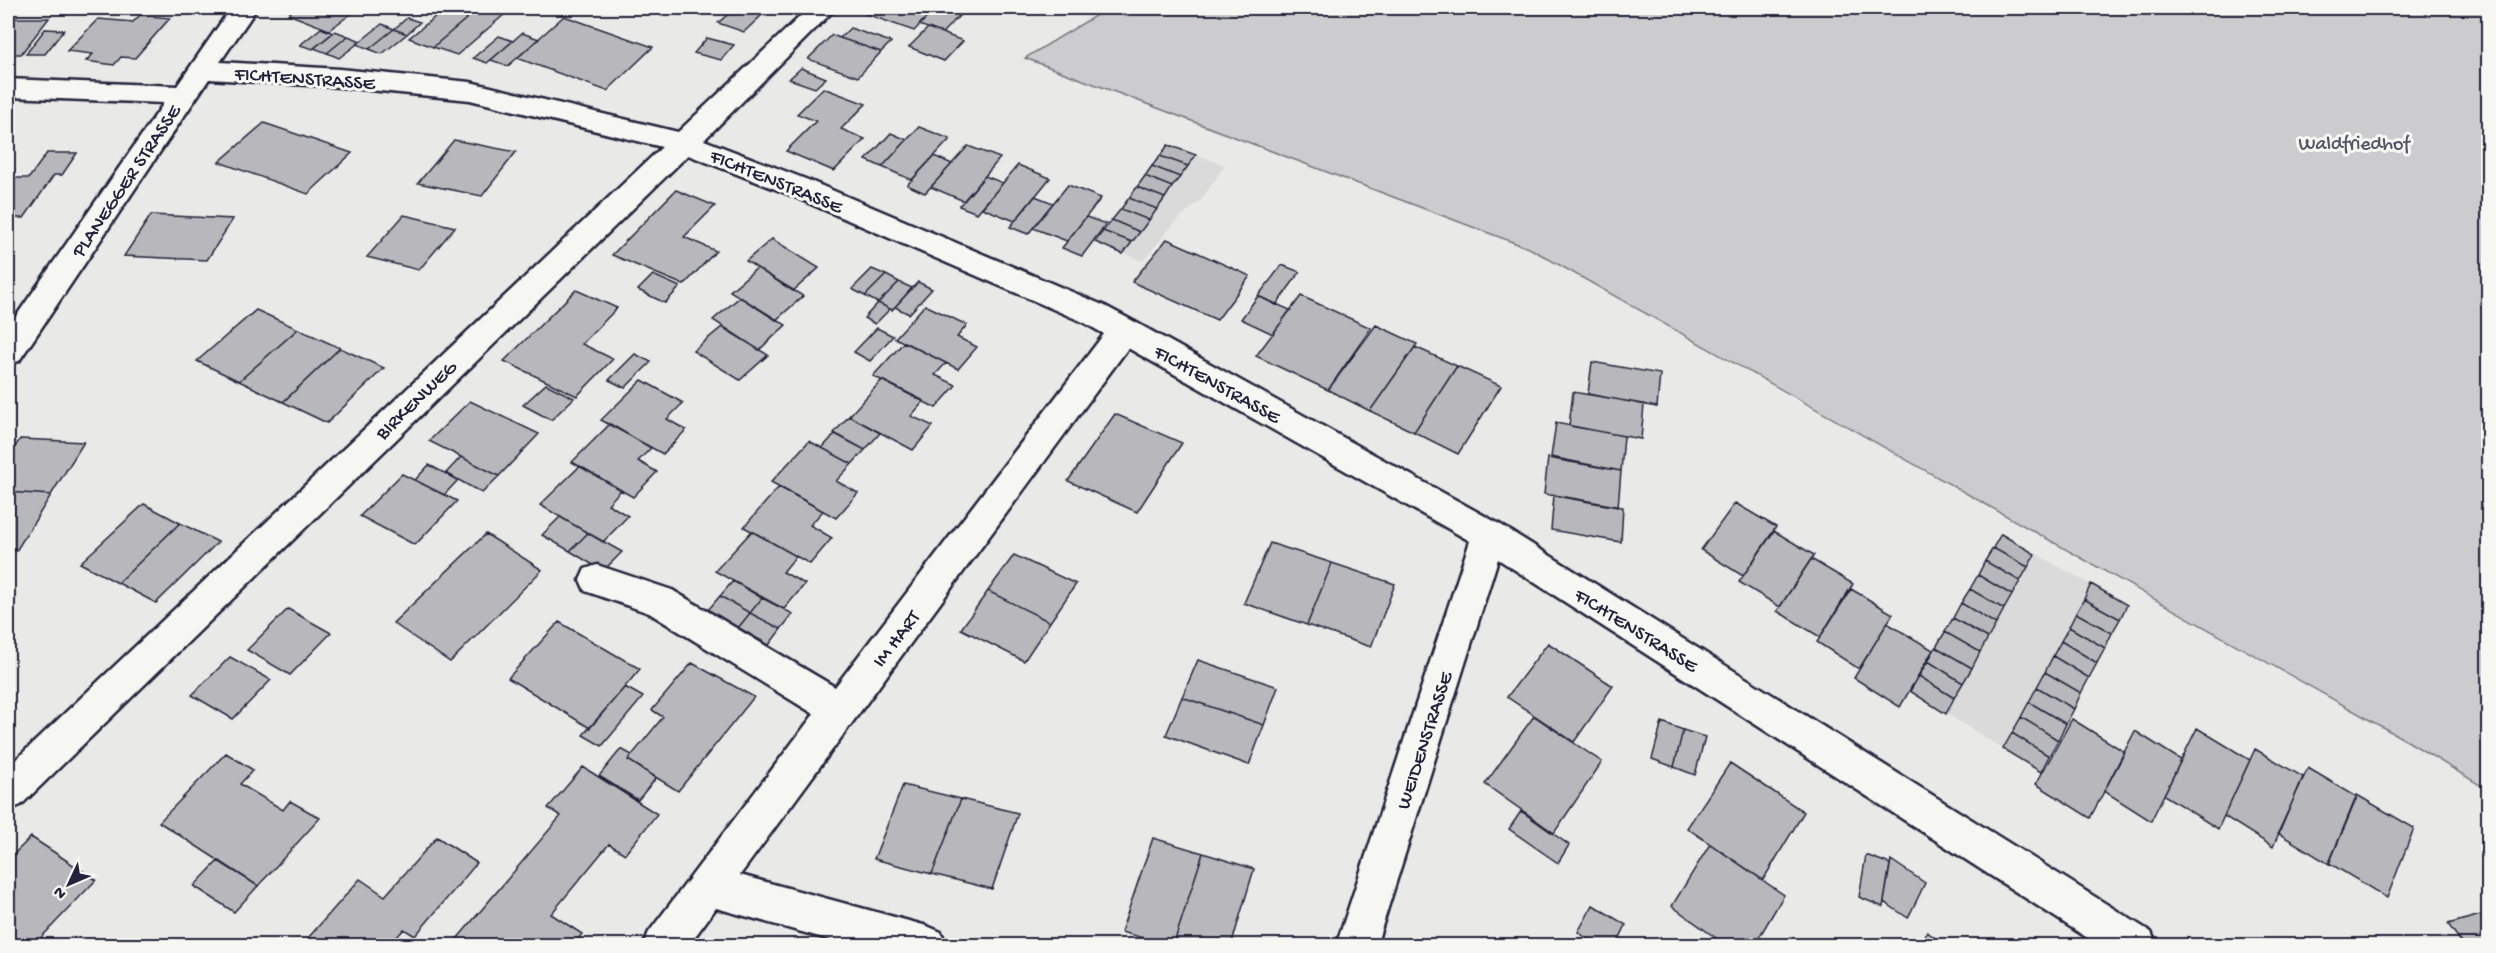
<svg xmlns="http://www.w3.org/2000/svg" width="2496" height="953" viewBox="0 0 2496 953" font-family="'Gochi Hand',sans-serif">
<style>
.built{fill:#dadada}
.green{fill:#ccccce;stroke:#777784;stroke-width:1.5}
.building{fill:#b8b8bc;stroke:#22223b;stroke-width:1.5}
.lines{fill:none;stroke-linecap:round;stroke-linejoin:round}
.minor-casing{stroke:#22223b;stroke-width:5}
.minor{fill:#f6f6f2;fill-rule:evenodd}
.labels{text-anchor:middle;stroke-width:6;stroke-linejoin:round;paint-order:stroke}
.street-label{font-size:20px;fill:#22223b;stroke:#f6f6f2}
.park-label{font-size:20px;fill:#555567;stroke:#f6f6f2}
</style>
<rect width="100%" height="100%" fill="#e9e9e7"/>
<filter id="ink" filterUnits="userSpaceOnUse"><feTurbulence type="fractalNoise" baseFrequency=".0167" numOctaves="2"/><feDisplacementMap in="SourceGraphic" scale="12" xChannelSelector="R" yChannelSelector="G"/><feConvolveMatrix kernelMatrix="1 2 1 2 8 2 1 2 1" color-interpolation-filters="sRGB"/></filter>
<g filter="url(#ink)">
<!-- built -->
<path class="built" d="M 1168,145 L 1225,165 L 1201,200 L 1176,221 L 1143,261 L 1095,242 Z
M 2001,534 L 2127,605 L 2041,772 L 1910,691 Z"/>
<!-- green -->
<path class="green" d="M 1108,8 L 2488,8 L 2488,790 L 2409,742 L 1531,249 L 1025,58 Z"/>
<!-- building -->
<path class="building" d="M 296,8 L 359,8 L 329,30 L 288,14 Z
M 446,8 L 479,8 L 433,47 L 409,38 Z
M 479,8 L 505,14 L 457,55 L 433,47 Z
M 735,8 L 744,8 L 763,14 L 744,32 L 718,23 Z
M 873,8 L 936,8 L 914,31 L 866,14 Z
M 936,8 L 967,8 L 942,33 L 919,25 Z
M 140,15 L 170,18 L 135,58 L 121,57 L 114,65 L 86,61 L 93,54 L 67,51 L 98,19 L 133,22 Z
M 564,16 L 653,47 L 607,91 L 517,58 Z
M 9,18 L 49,18 L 21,54 L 8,54 Z
M 407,18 L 420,22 L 407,34 L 394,29 Z
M 382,24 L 394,29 L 369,49 L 357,44 Z
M 321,28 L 333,33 L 313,49 L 300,45 Z
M 850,28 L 891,42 L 881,52 L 840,38 Z
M 928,28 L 942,33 L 963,41 L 944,61 L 909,47 Z
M 45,29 L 64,30 L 45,54 L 26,54 Z
M 394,29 L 407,34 L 382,54 L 369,49 Z
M 335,31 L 348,36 L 327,53 L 314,48 Z
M 522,33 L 539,39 L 508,66 L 491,60 Z
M 832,35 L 840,38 L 881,52 L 858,77 L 808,59 Z
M 348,36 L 361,41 L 339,58 L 327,53 Z
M 499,36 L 513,41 L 487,63 L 473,58 Z
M 707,38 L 734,45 L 721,60 L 694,53 Z
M 801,68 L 826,78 L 815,88 L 789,79 Z
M 823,88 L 866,104 L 841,129 L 865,139 L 834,171 L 786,151 L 816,121 L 797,114 Z
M 264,123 L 352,153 L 308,194 L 219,162 Z
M 919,127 L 950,139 L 912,180 L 882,167 Z
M 891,133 L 907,140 L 882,167 L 866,160 Z
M 454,140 L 516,152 L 482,196 L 418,183 Z
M 1168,145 L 1196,155 L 1188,166 L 1160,156 Z
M 968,146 L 1000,158 L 964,201 L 931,187 Z
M 47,153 L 77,153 L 62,175 L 54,175 L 24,218 L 8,218 L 8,178 L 29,178 Z
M 934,156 L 952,164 L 925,193 L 907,185 Z
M 1160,156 L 1188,166 L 1180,177 L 1152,166 Z
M 1018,165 L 1050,178 L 1015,221 L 982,208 Z
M 1152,166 L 1180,177 L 1172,187 L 1145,176 Z
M 985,176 L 1003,183 L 977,213 L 959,206 Z
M 1145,176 L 1172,187 L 1165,198 L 1137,187 Z
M 1068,185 L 1101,198 L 1067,241 L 1033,228 Z
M 1137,187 L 1165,198 L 1157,209 L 1129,198 Z
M 676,190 L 715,206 L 684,237 L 716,251 L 684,285 L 612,255 Z
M 1035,196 L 1053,203 L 1028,234 L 1010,227 Z
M 1129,198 L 1157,209 L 1149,220 L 1121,209 Z
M 1121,209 L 1149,220 L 1140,232 L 1112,220 Z
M 151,215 L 233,219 L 207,260 L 124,256 Z
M 404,215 L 455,227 L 419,270 L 367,257 Z
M 1086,217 L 1106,224 L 1082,256 L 1062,248 Z
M 1112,220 L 1140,232 L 1132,242 L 1103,231 Z
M 1103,231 L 1132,242 L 1123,254 L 1095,242 Z
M 772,239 L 819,268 L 793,291 L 746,261 Z
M 1167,239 L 1250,276 L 1217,320 L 1132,282 Z
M 1282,265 L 1300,272 L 1276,305 L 1258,296 Z
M 757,268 L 803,296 L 776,320 L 730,291 Z
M 872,269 L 886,275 L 865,296 L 852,289 Z
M 653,275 L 680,287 L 665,303 L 638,290 Z
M 886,275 L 899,282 L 878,303 L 865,296 Z
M 899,282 L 912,288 L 892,310 L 878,303 Z
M 918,282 L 932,289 L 909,314 L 895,307 Z
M 576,290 L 617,308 L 582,344 L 613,359 L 577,396 L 504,361 Z
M 1258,296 L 1290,310 L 1273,334 L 1241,319 Z
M 1301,296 L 1371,328 L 1328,390 L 1256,356 Z
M 740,297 L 786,325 L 759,350 L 713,320 Z
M 878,303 L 890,309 L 875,324 L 864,318 Z
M 925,305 L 967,325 L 957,337 L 977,347 L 958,369 L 895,338 Z
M 256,310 L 298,329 L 239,381 L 197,361 Z
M 1376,325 L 1417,344 L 1370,411 L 1328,390 Z
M 722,327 L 768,355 L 740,380 L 693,351 Z
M 877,328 L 893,336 L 870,361 L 854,352 Z
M 298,329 L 340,348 L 283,402 L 239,381 Z
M 904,342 L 946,363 L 935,375 L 956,385 L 936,408 L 873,376 Z
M 1415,347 L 1457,366 L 1414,432 L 1370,411 Z
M 340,348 L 384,368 L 327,423 L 283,402 Z
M 635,354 L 651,362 L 625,388 L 609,380 Z
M 1592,362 L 1660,374 L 1657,407 L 1588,394 Z
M 1457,366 L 1501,386 L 1458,454 L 1414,432 Z
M 642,380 L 683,403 L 667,419 L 686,430 L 663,454 L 601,420 Z
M 882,380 L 924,401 L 911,416 L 933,426 L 913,450 L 849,416 Z
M 546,384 L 574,398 L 551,420 L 523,405 Z
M 1573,392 L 1644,404 L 1641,439 L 1569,426 Z
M 470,401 L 539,434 L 499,476 L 429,441 Z
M 1115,414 L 1182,443 L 1137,512 L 1068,481 Z
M 849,416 L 880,433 L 865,450 L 834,433 Z
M 1556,423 L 1624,436 L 1621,471 L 1551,457 Z
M 610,424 L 651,448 L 638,461 L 657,472 L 633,497 L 572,462 Z
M 835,434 L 865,450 L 852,464 L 822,448 Z
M 20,439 L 84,442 L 51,495 L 8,492 L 8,458 Z
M 809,441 L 852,464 L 836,481 L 858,493 L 836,518 L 771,482 Z
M 461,457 L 499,476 L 482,493 L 446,473 Z
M 1548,458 L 1621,471 L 1618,507 L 1544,494 Z
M 429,465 L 458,480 L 444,495 L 415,480 Z
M 580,466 L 621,490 L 608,504 L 628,516 L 603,542 L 540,505 Z
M 402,474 L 457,501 L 415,545 L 360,516 Z
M 779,487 L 823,511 L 810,525 L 832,538 L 810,564 L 744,527 Z
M 8,492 L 51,495 L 16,551 L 8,551 Z
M 1554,495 L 1623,507 L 1621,542 L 1551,530 Z
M 1735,503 L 1776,527 L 1743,576 L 1701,550 Z
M 144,504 L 180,523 L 118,583 L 80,563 Z
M 560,517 L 588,533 L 570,551 L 542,535 Z
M 180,523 L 218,542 L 156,603 L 118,583 Z
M 752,531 L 796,556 L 783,572 L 805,584 L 784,609 L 715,571 Z
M 1774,531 L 1814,555 L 1780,607 L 1739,582 Z
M 588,533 L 622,552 L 603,571 L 570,551 Z
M 486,534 L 542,570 L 450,662 L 393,623 Z
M 2001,534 L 2035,554 L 2028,567 L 1993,548 Z
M 1270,543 L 1332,563 L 1307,625 L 1244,603 Z
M 1993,548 L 2028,567 L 2020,581 L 1985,561 Z
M 1014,555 L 1076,584 L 1050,622 L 988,591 Z
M 1811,559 L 1853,584 L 1820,637 L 1777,611 Z
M 1985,561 L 2020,581 L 2012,595 L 1978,575 Z
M 1332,563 L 1395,584 L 1371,647 L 1307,625 Z
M 1978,575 L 2012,595 L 2004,609 L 1970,589 Z
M 733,581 L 762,598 L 750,613 L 720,596 Z
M 2091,584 L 2127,605 L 2120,619 L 2084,599 Z
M 1851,589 L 1893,614 L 1859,669 L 1817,642 Z
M 1970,589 L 2004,609 L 1996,624 L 1961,603 Z
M 988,591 L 1050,622 L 1024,661 L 961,629 Z
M 720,596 L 750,613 L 738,628 L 708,610 Z
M 762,598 L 793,614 L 781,629 L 750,613 Z
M 2084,599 L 2120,619 L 2112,633 L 2076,613 Z
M 1961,603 L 1996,624 L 1988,638 L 1953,618 Z
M 288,609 L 331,633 L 290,675 L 247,650 Z
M 750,613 L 781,629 L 769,645 L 738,628 Z
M 2076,613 L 2112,633 L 2105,648 L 2069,627 Z
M 1953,618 L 1988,638 L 1980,652 L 1945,632 Z
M 559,622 L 640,669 L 590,728 L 508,678 Z
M 1887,623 L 1933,650 L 1900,707 L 1854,678 Z
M 2069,627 L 2105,648 L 2097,663 L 2061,641 Z
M 1945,632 L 1980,652 L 1972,668 L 1936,647 Z
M 2061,641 L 2097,663 L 2089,678 L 2053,656 Z
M 1548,643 L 1613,686 L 1574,742 L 1507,697 Z
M 1936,647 L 1972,668 L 1963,683 L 1928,661 Z
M 2053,656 L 2089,678 L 2081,693 L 2045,672 Z
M 230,657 L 271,680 L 233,719 L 192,695 Z
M 1198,660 L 1278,687 L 1264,725 L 1182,697 Z
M 1928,661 L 1963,683 L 1954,698 L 1919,676 Z
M 692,663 L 754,697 L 678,791 L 628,760 L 663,717 L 652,710 Z
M 2045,672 L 2081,693 L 2074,709 L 2037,687 Z
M 1919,676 L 1954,698 L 1946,714 L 1910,691 Z
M 625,687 L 643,697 L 602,746 L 583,735 Z
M 2037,687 L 2074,709 L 2066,724 L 2029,702 Z
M 1182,697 L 1264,725 L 1249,765 L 1166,735 Z
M 2029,702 L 2066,724 L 2058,740 L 2021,717 Z
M 1534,716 L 1602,762 L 1554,833 L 1485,784 Z
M 2021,717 L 2058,740 L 2049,756 L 2012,733 Z
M 2072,719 L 2125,752 L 2090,818 L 2036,784 Z
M 1662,722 L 1683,730 L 1674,767 L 1652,759 Z
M 2197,728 L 2250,760 L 2218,829 L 2164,795 Z
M 1683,730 L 1705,737 L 1695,775 L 1674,767 Z
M 2135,731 L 2181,760 L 2151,821 L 2104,791 Z
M 2012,733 L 2049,756 L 2041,772 L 2003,749 Z
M 621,749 L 632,755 L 628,760 L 656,778 L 638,800 L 599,776 Z
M 2255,749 L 2303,777 L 2273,847 L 2224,816 Z
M 226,753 L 253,770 L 240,784 L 283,810 L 290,801 L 320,818 L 258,886 L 159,822 Z
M 1730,763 L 1804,812 L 1763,880 L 1687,828 Z
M 583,767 L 657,814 L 625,854 L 609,844 L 551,914 L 582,934 L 573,946 L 451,946 L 561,816 L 548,808 Z
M 2308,768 L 2357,797 L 2329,864 L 2278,833 Z
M 903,785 L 961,799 L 932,874 L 874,859 Z
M 2357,795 L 2414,828 L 2387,898 L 2329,863 Z
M 961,799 L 1018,813 L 992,889 L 932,874 Z
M 1521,811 L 1569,845 L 1558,863 L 1509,829 Z
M 31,837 L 96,880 L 33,946 L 8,946 L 8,860 Z
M 437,837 L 477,863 L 415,936 L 404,929 L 389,946 L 301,946 L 360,879 L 385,896 Z
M 1153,838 L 1203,853 L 1173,946 L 1121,932 Z
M 1710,844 L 1784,895 L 1754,946 L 1727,946 L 1672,906 Z
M 1203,853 L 1254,869 L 1231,946 L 1173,946 Z
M 1866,855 L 1890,864 L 1883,907 L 1859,897 Z
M 1891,860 L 1925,883 L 1908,918 L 1884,902 Z
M 218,861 L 258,886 L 234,912 L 194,886 Z
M 1593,905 L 1626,925 L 1616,946 L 1598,946 L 1578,932 Z
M 2488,913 L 2488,946 L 2464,946 L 2448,924 Z
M 1927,932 L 1947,946 L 1921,946 Z"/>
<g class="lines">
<!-- minor casing -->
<g class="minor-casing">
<path id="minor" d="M 231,8 L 257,8 L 220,62 L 340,69 L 470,82 L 678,132 L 809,8 L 836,8 L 704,140 L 808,180 L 1105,306 L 1135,322 L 1501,525 L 2151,932 L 2157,946 L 2100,946 L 1498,559 L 1376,946 L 1336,946 L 1470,541 L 1128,348 L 740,875 L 927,926 L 941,932 L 947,946 L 852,946 L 716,908 L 688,946 L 643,946 L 649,932 L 814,714 L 649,613 L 585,591 L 580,580 L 585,569 L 597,565 L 672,590 L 835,687 L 1104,334 L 1083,322 L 788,194 L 688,155 L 21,805 L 8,810 L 8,767 L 662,147 L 470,100 L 340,87 L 209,79 L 19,361 L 8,364 L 8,328 L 164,103 L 8,97 L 8,79 L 177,86 Z"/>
</g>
<!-- minor -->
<use href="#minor" class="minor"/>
</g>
</g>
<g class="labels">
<!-- street labels -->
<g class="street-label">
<text transform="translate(305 77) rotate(4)" y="7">FICHTENSTRASSE</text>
<text transform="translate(125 180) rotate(-56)" y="7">PLANEGGER STRASSE</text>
<text transform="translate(777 180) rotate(22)" y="7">FICHTENSTRASSE</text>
<text transform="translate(1218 383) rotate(29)" y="7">FICHTENSTRASSE</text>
<text transform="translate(415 399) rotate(-44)" y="7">BIRKENWEG</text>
<text transform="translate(1637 629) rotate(32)" y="7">FICHTENSTRASSE</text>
<text transform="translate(895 638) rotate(-53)" y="7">IM HART</text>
<text transform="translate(1423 740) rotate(-72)" y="7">WEIDENSTRASSE</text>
</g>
<!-- park labels -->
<g class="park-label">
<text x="2354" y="149">Waldfriedhof</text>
</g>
</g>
<!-- margin -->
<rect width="2496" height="953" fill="none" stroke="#f6f6f2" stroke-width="30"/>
<rect x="15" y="15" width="2466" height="923" fill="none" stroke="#22223b" stroke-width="2" filter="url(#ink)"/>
<!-- north arrow -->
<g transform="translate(69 884) rotate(226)" stroke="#f6f6f2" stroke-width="4.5" paint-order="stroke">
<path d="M0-4.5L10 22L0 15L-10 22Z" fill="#22223b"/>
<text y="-9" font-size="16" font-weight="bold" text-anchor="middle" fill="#22223b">N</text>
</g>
</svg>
